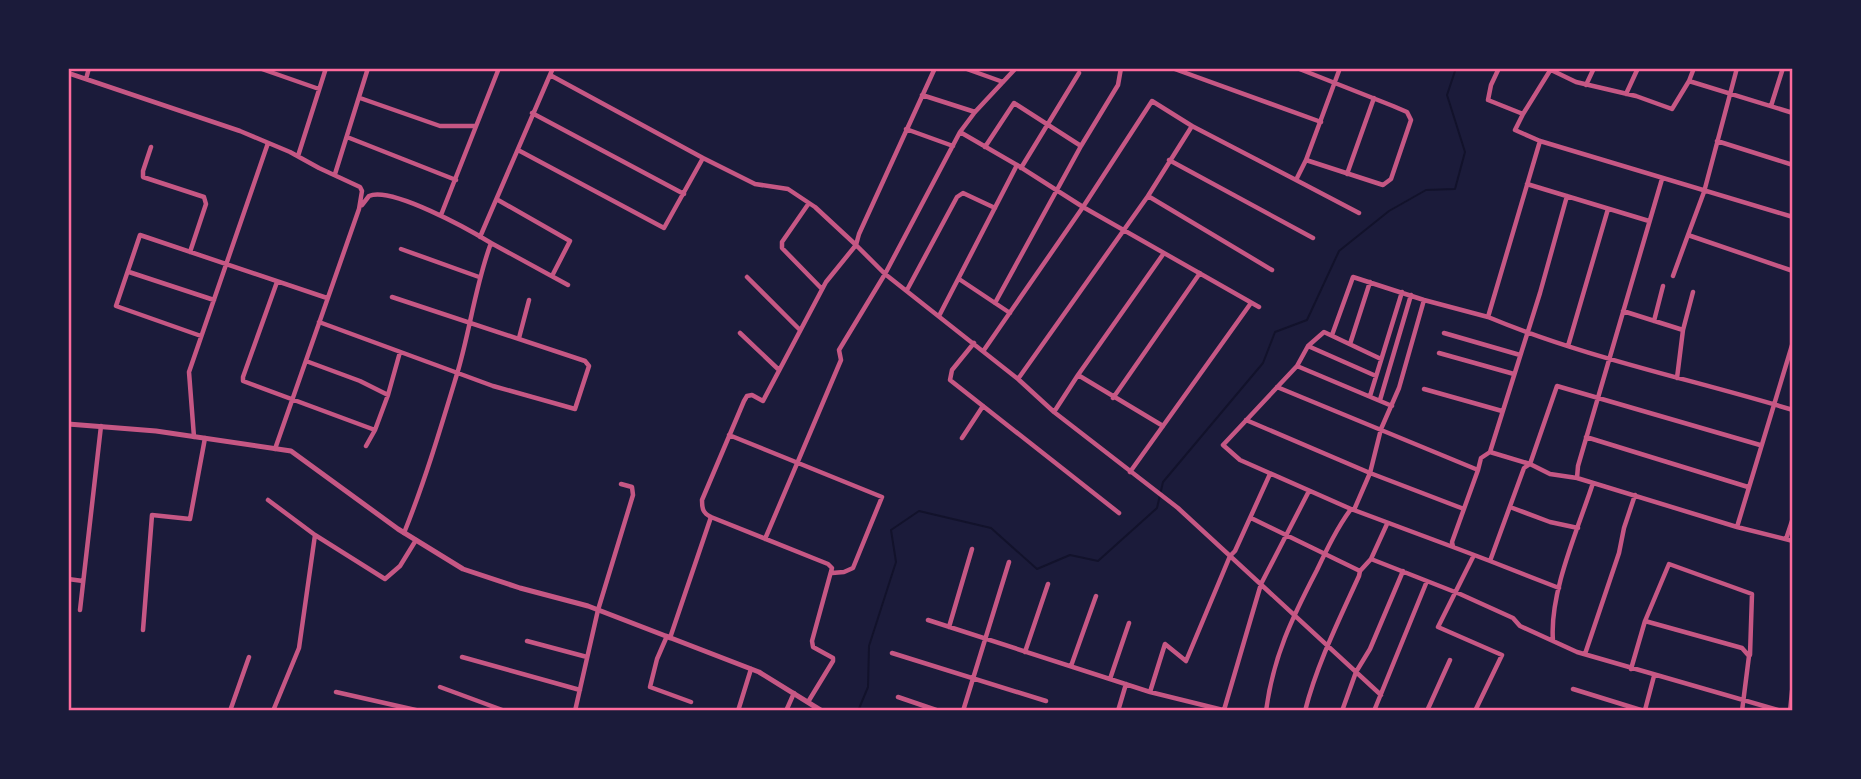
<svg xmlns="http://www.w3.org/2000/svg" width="1861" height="779" viewBox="0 0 1861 779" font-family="'Asap Condensed',sans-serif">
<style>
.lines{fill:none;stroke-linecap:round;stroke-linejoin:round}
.stream{stroke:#12122b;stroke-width:2}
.minor{stroke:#c65784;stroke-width:4.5}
.tertiary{stroke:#c65784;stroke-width:5}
.neatline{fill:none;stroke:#ff6b9d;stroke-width:2.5}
</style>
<rect width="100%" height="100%" fill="#1b1b3a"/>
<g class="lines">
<!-- stream -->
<path class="stream" d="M 858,711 L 868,687 L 869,646 L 896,562 L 891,530 L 919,511 L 991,528 L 1037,569 L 1070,555 L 1098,561 L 1157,508 L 1163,482 L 1263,363 L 1275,332 L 1307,320 L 1339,251 L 1389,211 L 1426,190 L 1455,189 L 1465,152 L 1447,95 L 1456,68"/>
<!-- minor -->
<path class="minor" d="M 259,68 L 319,89
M 935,68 L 859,234 L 856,245 L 885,274 L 1018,379
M 964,68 L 1003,82
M 1172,68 L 1321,122
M 1297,68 L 1393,106 L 1407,112 L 1411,120 L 1391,179 L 1383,185 L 1306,160
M 1340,68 L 1306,160 L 1296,180 L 1192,126 L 1148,196 L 1018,379 L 1054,412 L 1178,508 L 1381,695
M 1499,68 L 1491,85 L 1488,100 L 1523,114 L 1515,130 L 1540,141 L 1793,217
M 1547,68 L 1576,82 L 1636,96 L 1672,109 L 1689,81 L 1793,113
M 1737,68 L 1704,192 L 1688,235 L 1793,271
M 68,73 L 240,131 L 290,152 L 319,168 L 360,187 L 362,191 L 359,209 L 275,449
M 550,75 L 703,158
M 86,79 L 89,68
M 1689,81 L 1694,68
M 1586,85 L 1594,68
M 1626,94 L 1638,68
M 922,95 L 975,112
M 360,98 L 440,126 L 476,126
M 1771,106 L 1783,68
M 532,113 L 684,194
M 1523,114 L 1551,69
M 1192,126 L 1152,101 L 1083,207 L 1259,307
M 906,129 L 953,146
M 960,132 L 975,112 L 1016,68
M 347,137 L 456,180
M 1540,141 L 1488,317 C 1586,358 1691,379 1793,410
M 1717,141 L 1793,165
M 151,147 L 143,171 L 143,177 L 204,197 L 206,204 L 190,252
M 985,147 L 1014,103 L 1081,146
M 518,150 L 664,228 L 703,158 L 755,184 L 788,189 L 815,207 L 856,245 L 826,282 L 763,401 L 752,395 L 747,396 L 744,401 L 702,500 C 702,509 703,513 711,517 L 828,564 L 832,568 L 812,641 L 813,647 L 833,658 L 833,661 L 808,702
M 298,156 L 326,68
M 1169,160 L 1313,238
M 1021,168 L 1079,73
M 335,174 L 368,68
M 1347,174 L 1374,98
M 1662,179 L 1578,466 L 1577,478 L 1737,527 L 1793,541
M 1296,180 L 1359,213
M 1527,184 L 1649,221
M 1148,196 L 1272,270
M 1567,196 L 1540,293 L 1490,452 L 1530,464 L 1557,386 L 1760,445
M 498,200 L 570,241 L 552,276
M 809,203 L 782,242 L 782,248 L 822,289
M 362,205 L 369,196 C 391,186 470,230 491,243 C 475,286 470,331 457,374 C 441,427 425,481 404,533
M 441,215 L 499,68
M 480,237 L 553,68
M 491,243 L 568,285
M 401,249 L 479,277
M 129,272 L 214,300
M 1673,276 L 1688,235
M 747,277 L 800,330
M 959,279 L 1010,313
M 277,282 L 243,377 L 243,381 L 375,430 L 366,446
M 907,290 L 957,197 L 963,193 L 995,208
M 995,303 L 1081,146 L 1118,85 L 1121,68
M 1623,311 L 1683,330 L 1677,378
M 939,316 L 1017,165 L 1083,207 L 984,350
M 1654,321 L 1663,286
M 319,322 L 493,386 L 575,409 L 589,366 L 585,361 L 392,297
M 1683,330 L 1693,292
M 740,333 L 779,370
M 1444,333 L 1520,355
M 1332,335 L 1353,277 L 1424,300 L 1488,317
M 201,336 L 116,306 L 140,235 L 327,298
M 519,338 L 529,300
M 974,343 L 952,370 L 950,380 L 1119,513
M 1350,344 L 1370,282
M 1308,346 L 1376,376
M 1568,346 L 1608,209
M 1439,353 L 1514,374
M 306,361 L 360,381 L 388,395
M 1297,366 L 1308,346 L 1324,332 L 1381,359
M 1277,387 L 1478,470 L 1481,458 L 1490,452
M 1424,389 L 1502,411
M 1370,396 L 1402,292
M 1113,398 L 1200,273
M 1380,400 L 1411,295
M 1054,412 L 1078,375
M 1246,420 L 1370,473 L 1464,509
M 1163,426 L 1078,375 L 1164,253
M 375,430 L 388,395 L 400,352
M 729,435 L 882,497 L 853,568 L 844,572 L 832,573
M 194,437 L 189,372 L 268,143
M 1586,437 L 1748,487
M 962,438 L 983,406
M 1478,470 L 1452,542 L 1453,547 L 1490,561 L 1524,468 L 1530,464 L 1550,474 L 1577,478
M 1130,472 L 1251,303
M 268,500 L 315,535
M 1510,507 L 1550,522 L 1578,528
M 1351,509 L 1240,460 L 1223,445 L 1297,366 L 1392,406
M 1354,510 L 1370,473 L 1381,429 L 1399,388 L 1424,300
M 1251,518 L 1360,571
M 1387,524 L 1371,559 L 1460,594 L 1513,618 L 1520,626 L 1577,652 L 1781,711
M 1737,527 L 1793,342
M 765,539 L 841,360 L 839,350 L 885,274 L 960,132 L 1017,165
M 1786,539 L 1793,518
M 1474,555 L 1438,627 L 1502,655 L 1475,711
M 1490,561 L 1559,588
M 68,579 L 83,581
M 80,610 L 101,426
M 928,620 L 1150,692 L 1227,711
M 1645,621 L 1669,564 L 1752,594 L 1750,655
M 949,627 L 972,549
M 143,630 L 152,515 L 190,519 L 205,438
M 667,636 L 657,659 L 650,687 L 691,702
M 670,638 L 711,517
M 527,641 L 587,657
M 1553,641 C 1549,593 1578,529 1593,483
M 1025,652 L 1048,584
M 892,653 L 1046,701
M 1585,654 L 1619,553 L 1624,528 L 1635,495
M 462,657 L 580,690
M 1071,666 L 1096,596
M 1631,669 L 1645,621 L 1742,648 L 1749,656 L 1742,711
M 1110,679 L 1129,623
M 440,687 L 505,711
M 1573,689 L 1644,711
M 336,692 L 420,711
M 1150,692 L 1165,644 L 1186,661 L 1230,556 L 1235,551 L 1270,474
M 898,697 L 939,711
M 1224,710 L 1261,584 L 1309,491
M 1645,710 L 1654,676
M 230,711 L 249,657
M 273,711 L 299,648 L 315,535 L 385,579 L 400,566 L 416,540
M 575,711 L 598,610 L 633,495 L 632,487 L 621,484
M 738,711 L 751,669
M 786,711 L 794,693
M 963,711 L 1009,562
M 1118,711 L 1126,684
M 1266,711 C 1273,657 1292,618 1317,570 C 1327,549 1337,528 1351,509 L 1453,547
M 1305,711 C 1317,664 1339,620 1359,576 L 1360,571 L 1371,559
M 1342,711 L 1356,672 L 1370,649 L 1403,571
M 1374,711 L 1427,581
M 1427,711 L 1450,660
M 1790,711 L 1793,682"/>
<!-- tertiary -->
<path class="tertiary" d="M 68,424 L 156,431 L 291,451 L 398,529 L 463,569 L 520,588 L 588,606 L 759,672 L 822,711"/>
</g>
<!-- border -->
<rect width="1861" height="779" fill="none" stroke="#1b1b3a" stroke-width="140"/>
<rect x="70" y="70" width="1721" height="639" class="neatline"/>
</svg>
